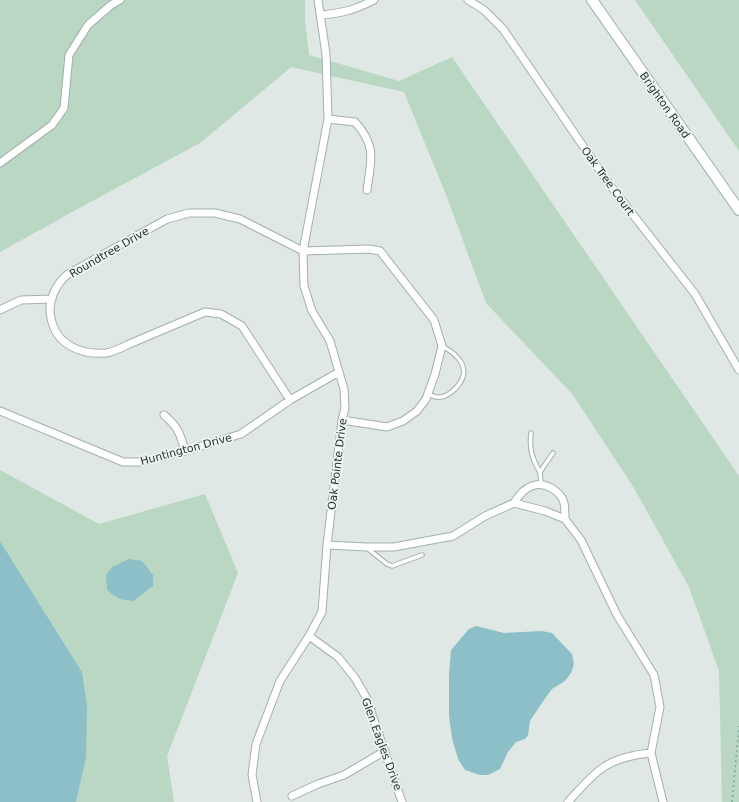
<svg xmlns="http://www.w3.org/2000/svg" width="739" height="802" viewBox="0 0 739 802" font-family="'DejaVu Sans',sans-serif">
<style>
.green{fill:#b9d7c2}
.water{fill:#8cbfc8}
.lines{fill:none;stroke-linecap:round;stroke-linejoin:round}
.lane-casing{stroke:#a3afab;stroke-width:5.5}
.street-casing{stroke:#a3afab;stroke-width:9}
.secondary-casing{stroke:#9fb3ac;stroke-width:12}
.path{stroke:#82a99d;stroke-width:1.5;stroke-dasharray:2 3;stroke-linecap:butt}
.lane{stroke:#fff;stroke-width:3.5}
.street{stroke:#fff;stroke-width:7}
.secondary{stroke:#fff;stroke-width:10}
.labels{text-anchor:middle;stroke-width:3.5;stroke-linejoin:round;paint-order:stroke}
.street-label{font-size:11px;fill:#223631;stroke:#eff5f2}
</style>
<rect width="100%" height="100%" fill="#dfe8e4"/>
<!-- green -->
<path class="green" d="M 0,0 L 305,0 L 305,19 L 309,55 L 399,81 L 452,57 L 739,476 L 739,802 L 722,802 L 719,671 L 689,587 L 634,488 L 573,395 L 486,303 L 447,197 L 404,92 L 291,67 L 200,143 L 83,206 L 0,252 Z
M 635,0 L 739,0 L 739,151 Z
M 0,470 L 99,524 L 205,494 L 238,573 L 167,756 L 174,802 L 76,802 L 86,758 L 82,672 L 0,541 Z"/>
<!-- water -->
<path class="water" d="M 0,541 L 82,672 L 87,705 L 86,758 L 76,802 L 0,802 Z
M 129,559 L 142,561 L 153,575 L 153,586 L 133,601 C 121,600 117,598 107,590 L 106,575 L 112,567 Z
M 476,626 L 504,633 L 542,631 L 552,633 L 572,654 L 574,664 L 571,673 L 565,681 L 552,689 L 541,704 L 530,721 L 528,735 L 525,739 L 516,742 L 508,752 L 500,769 L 488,775 L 480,775 L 465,770 L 458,759 L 452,738 L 449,716 L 449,674 L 451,650 L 469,629 Z"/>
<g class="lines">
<!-- lane casing -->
<g class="lane-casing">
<path id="lane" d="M 427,394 C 431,395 436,398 440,397 C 446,397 452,392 456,388 C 473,370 459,355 442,346
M 531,433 C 529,448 532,459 540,472
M 541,485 L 540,472 L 553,453
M 367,548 L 387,564 L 392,566 L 422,555"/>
</g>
<!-- street casing -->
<g class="street-casing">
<path id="street" d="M 468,0 L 484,10 L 503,29 L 609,184 L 695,294 L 739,370
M 321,15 C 342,13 355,10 374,0
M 328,119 L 355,122 C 377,146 371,160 367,190
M 0,163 L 52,125 L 64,108 L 69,55 L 88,25 L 111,5 L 120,0
M 0,310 L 21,300 L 52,299
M 290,400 L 242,326 L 221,314 L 205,312 C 181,322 158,332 134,342 C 126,345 115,352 106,353 C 81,355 56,345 51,318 C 47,301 56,284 68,274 L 167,219 L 189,213 L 215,213 L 240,219 L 303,251 L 369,249 L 380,251 L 434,320 L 442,346 L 435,374 L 426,399 L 417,411 L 403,421 L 387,427 L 342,420
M 0,411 L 123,462 L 141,462 L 185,451 L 241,434 L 290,400 L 339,372
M 164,415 C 178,427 180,433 185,451
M 514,503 C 519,496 523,489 532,486 C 544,481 561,491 564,503 C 565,508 565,514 565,519
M 327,545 L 366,547 L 394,547 L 453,536 L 485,516 L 514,503 L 545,511 L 565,519 L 581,540 L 617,615 L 654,675 L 660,707 L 651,753 L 663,802
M 309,636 L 338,657 L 355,678 L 366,697 L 402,802
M 292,796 L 318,784 L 344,775 L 385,751
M 257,802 L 252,775 L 256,744 L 280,681 L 309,636 L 322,612 L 327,545 L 342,420 L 345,408 L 344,389 L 339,372 L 330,341 L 312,311 L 304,286 L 303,251 L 328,119 L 326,54 L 318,0
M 568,802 C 578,791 589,778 601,769 C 614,759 635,754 651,753"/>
</g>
<!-- secondary casing -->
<g class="secondary-casing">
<path id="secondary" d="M 592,0 L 739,210"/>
</g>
<!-- path -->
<path class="path" d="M 732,802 L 739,726"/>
<!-- lane -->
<use href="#lane" class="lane"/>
<!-- street -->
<use href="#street" class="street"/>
<!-- secondary -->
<use href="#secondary" class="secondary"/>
</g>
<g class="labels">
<!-- street labels -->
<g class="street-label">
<text transform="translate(665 105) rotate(55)" y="4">Brighton Road</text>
<text transform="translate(608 181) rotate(54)" y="4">Oak Tree Court</text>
<text transform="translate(109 252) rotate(-30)" y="4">Roundtree Drive</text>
<text transform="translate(186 449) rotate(-15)" y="4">Huntington Drive</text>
<text transform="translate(337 464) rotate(-83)" y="4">Oak Pointe Drive</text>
<text transform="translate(382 744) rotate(70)" y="4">Glen Eagles Drive</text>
</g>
</g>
</svg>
